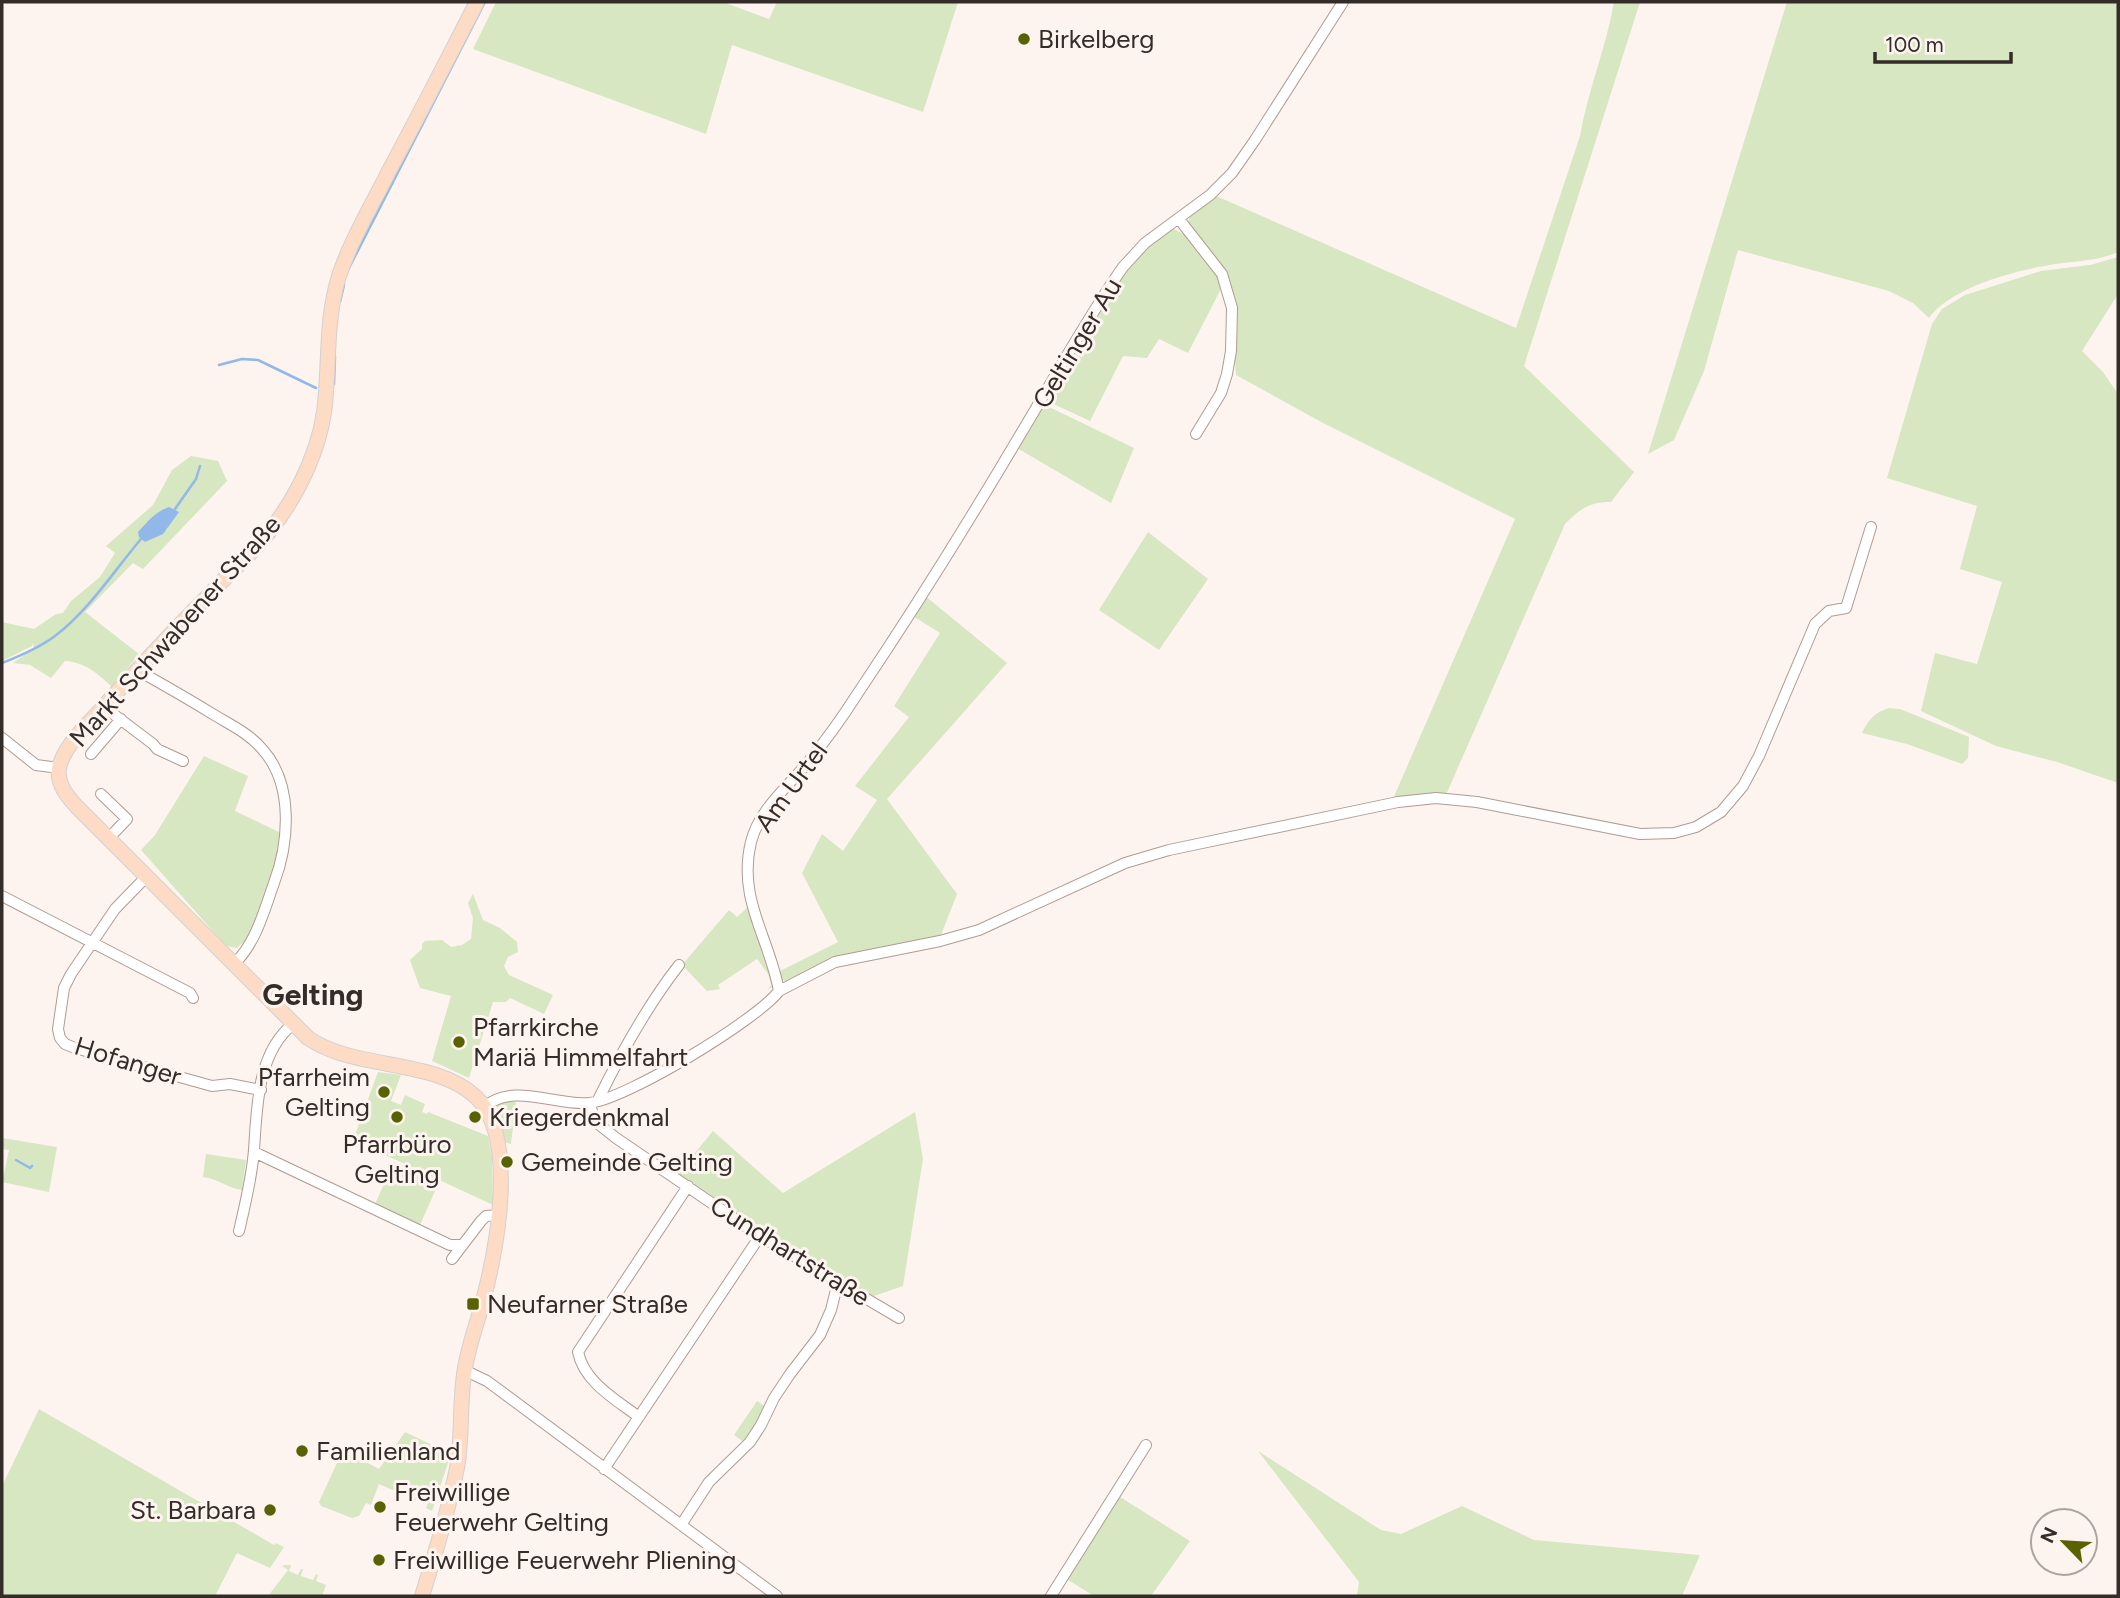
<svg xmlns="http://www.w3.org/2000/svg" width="2120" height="1598" viewBox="0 0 2120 1598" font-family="Figtree,sans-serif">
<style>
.green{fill:#d6e7c2}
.water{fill:#92b8ea}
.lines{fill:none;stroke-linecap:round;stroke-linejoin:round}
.stream{stroke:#92b8ea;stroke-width:2.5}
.minor-casing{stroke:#b09b91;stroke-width:12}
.major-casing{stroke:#d2d1d0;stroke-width:16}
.minor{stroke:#fff;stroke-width:10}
.major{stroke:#fedbc4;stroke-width:14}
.poi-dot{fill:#596200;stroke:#fdf4f0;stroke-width:2.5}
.labels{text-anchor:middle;stroke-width:6;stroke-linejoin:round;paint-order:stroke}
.poi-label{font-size:26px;fill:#342c28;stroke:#fdf4f0;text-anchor:start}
.street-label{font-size:26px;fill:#342c28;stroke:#fdf4f0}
.quarter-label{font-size:30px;font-weight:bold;fill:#342c28;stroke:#fdf4f0}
</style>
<rect width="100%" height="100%" fill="#fdf4f0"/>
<!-- green -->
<path class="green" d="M 496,2 L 723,2 L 769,19 L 777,2 L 958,2 L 923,112 L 732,45 L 706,134 L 473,49 Z
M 1614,2 L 1640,2 L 1524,366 L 1634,472 L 1611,502 C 1589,502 1580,509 1565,524 L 1445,797 L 1392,801 L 1515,519 L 1323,423 L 1236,375 L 1230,286 L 1188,225 L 1190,215 L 1214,195 L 1516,328 L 1580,136 C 1588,90 1606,48 1614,2 Z
M 1787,2 L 2118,2 L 2118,252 C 2098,261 2077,261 2055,264 C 2018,270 1952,286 1929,318 L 1913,303 L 1889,291 L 1738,250 L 1704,371 L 1674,440 L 1648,454 Z
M 1174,229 L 1189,237 L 1223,285 L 1188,353 L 1159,339 L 1147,358 L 1123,356 L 1090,421 L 1045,400 L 1131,260 L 1163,234 Z
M 2118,257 L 2118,294 L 2082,351 L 2103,372 L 2118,394 L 2118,783 L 2057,762 L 1996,746 L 1921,711 L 1935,653 L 1977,664 L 2002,582 L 1960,569 L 1977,506 L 1887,478 L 1932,324 L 1942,309 L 1965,295 L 2041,271 L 2090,265 Z
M 1043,404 L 1134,448 L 1111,503 L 1017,448 Z
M 191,456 L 218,461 L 227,481 L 143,569 L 133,563 L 85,612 L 139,654 L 112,687 C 98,674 85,662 65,661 L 51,678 L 30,665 L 13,663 L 34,648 L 33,643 L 32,646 L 2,661 L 2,622 L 34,629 L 56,614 L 63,613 L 71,601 L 100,577 L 115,553 L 106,546 L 153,505 L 172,470 Z
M 1148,532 L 1208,579 L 1159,650 L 1099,610 Z
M 924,595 L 1007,663 L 887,799 L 957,894 L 939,940 L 831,959 L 788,983 L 782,979 L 780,971 L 838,942 L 802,873 L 822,834 L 843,851 L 877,800 L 855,786 L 909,717 L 894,706 L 940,633 L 913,616 Z
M 1889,708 L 1900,709 L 1969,737 L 1968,758 L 1962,764 L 1907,744 L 1862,733 C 1868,720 1875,712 1889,708 Z
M 204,756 L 248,776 L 235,811 L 283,834 L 278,860 L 250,936 L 237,948 L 226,946 L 141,850 L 155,835 Z
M 473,894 L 483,920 L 500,928 L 517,942 L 518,952 L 508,957 L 504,966 L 509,975 L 553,995 L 544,1014 L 510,998 L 506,1002 L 493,1002 L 469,1078 L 432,1061 L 451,996 L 420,988 L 410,960 L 422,949 L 422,944 L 425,941 L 442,940 L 451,947 L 462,945 L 471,939 L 473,918 L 468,903 Z
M 747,908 L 749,909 L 772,976 L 773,987 L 768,989 L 771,985 L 768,974 L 757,959 L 718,985 L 720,989 L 707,991 L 682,965 L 729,910 L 737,917 Z
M 378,1072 L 401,1075 L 391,1101 L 401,1105 L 405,1095 L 425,1104 L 422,1112 L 427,1114 L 428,1112 L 488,1136 L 492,1157 L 493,1205 L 353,1140 Z
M 506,1102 L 516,1102 L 511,1144 L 504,1142 L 496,1109 L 498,1104 Z
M 915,1112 L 923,1159 L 903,1286 L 874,1296 C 836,1279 799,1259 764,1237 C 734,1217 711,1187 675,1177 L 713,1131 L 783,1193 Z
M 2,1138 L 57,1147 L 49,1192 L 2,1182 L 2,1173 L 4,1174 L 9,1150 L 2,1149 Z
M 206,1154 L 246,1160 L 242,1190 C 228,1188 218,1179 203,1177 Z
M 394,1162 L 439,1182 L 420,1225 L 375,1204 Z
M 757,1401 L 766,1407 L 759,1424 L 744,1442 L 734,1435 Z
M 39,1409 L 274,1545 L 276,1543 L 284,1547 L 270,1568 L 237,1553 L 215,1596 L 2,1595 L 2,1486 Z
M 405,1432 L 451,1454 L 432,1511 L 426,1508 L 428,1502 L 417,1497 L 414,1503 L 410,1501 L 413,1494 L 399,1489 L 397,1492 L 379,1484 L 371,1505 L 366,1503 L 359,1516 L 352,1518 L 321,1506 L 319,1502 L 343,1450 L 379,1469 Z
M 1258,1451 L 1381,1530 L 1401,1534 L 1462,1506 L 1534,1540 L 1700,1555 L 1682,1596 L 1357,1596 L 1359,1582 Z
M 1117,1495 L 1190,1541 L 1151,1596 L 1094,1596 L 1065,1578 Z
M 285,1565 L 291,1565 L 289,1571 L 298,1575 L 301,1569 L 303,1569 L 301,1576 L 313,1580 L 316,1574 L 318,1575 L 316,1581 L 326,1585 L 322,1596 L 268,1596 L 288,1570 L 282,1566 Z"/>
<!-- water -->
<path class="water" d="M 169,507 L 179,512 L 163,534 L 145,542 L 139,537 L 138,532 C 148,521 155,512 169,507 Z"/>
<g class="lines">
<!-- stream -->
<path class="stream" d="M 348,270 L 485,2
M 340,302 L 344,285
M 219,365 L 242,359 L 258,360 L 316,388
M 334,384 L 335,357
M 175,509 L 196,479 L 200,466
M 2,663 C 20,656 39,648 55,636 C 89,610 114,571 141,539
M 16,1160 L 30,1168 L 32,1166"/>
<!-- minor casing -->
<g class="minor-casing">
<path id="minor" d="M 1179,219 L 1222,274 L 1232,308 L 1231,351 L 1227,374 L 1221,393 L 1196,434
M 137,670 C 164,685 190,700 216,716 C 233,726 251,735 263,750 C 294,785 289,843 274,883 C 264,911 256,943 234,964
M 104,707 L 153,744 L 157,749 L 183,761
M 2,738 L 36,765 L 59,768
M 91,754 L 121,719
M 101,794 L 127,819 L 109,838
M 147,876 L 115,909 L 71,974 L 64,988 L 58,1029 L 60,1038 L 65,1044 L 75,1048 L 212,1086 L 230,1084 L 261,1090
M 2,896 L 190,993 L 193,998
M 779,991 L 835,962 L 940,941 L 979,930 L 1125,863 L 1169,850 L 1398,802 L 1436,798 L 1477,802 L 1640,834 L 1674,833 L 1696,827 L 1721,812 L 1743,786 L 1759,756 L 1815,624 L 1829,611 L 1846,608 L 1871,527
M 598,1100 C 621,1053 647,1006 679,965
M 589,1103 L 596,1122 L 616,1138 L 760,1236 L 899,1318
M 484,1107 C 514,1082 555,1106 589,1103 C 625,1100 757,1020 779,991 C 770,939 737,899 751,842 C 759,809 789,786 809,761 C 826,740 842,718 856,696 C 913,611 968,523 1020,435 C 1054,379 1085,321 1123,267 L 1145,243 L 1210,195 L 1232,173 L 1255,140 L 1343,2
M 254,1152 L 450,1245 L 462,1245
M 239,1231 C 245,1205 252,1177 254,1150 C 257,1107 257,1053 293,1024
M 452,1259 L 481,1221 L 486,1216 L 498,1215
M 464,1370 L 487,1381 L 777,1596
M 639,1417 C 616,1400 584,1382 578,1352 L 688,1186
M 604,1469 L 760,1236
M 681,1525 L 709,1482 L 750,1442 L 761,1425 L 774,1398 L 790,1374 L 820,1335 L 831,1310 L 838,1282
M 1051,1596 L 1146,1445"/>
</g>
<!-- major casing -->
<g class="major-casing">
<path id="major" d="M 422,1596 C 435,1554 448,1512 457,1468 C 463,1435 459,1401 465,1368 C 469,1344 478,1321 484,1297 C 497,1247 518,1137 476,1097 C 435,1058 356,1071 308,1038 L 76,806 C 67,796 57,784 59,769 C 63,745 90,723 105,705 C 138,669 172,632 207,597 C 227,575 250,556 269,532 C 300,493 324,442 326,392 C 329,352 327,315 339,276 C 351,240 372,205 389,171 C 419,115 448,58 477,2"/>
</g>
<!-- minor -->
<use href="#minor" class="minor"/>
<!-- major -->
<use href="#major" class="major"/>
</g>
<!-- markers -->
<g class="poi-dot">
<circle cx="1024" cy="39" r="7"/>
<circle cx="459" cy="1042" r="7"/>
<circle cx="384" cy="1092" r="7"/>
<circle cx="397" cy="1117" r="7"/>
<circle cx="475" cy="1117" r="7"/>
<circle cx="507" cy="1162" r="7"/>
<rect x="466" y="1297" width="14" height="14" rx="3.5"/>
<circle cx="302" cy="1451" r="7"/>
<circle cx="380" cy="1507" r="7"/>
<circle cx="270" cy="1510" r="7"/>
<circle cx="379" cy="1560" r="7"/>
</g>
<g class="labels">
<!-- poi labels -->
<g class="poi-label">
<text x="1038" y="48">Birkelberg</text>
<text x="473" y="1036">Pfarrkirche<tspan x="473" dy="30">Mariä Himmelfahrt</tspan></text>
<text x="370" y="1086" text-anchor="end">Pfarrheim<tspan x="370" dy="30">Gelting</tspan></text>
<text x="489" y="1126">Kriegerdenkmal</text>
<text x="397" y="1153" text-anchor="middle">Pfarrbüro<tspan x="397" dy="30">Gelting</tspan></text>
<text x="521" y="1171">Gemeinde Gelting</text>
<text x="487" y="1313">Neufarner Straße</text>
<text x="316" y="1460">Familienland</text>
<text x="394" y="1501">Freiwillige<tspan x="394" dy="30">Feuerwehr Gelting</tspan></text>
<text x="256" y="1519" text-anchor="end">St. Barbara</text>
<text x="393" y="1569">Freiwillige Feuerwehr Pliening</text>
</g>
<!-- street labels -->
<g class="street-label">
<text transform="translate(1077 343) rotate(-59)" y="9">Geltinger Au</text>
<text transform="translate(175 631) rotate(-48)" y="9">Markt Schwabener Straße</text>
<text transform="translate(791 787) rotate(-54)" y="9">Am Urtel</text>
<text transform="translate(128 1061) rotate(17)" y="9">Hofanger</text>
<text transform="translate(790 1251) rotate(32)" y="9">Cundhartstraße</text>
</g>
<!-- quarter labels -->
<g class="quarter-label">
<text x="313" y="1005">Gelting</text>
</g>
</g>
<!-- border -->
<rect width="2120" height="1598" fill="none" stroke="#342c28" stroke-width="7"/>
<!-- north arrow -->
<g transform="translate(2064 1542) rotate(295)"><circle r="33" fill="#fdf4f0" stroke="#ada4a0" stroke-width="2"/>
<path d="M0-5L12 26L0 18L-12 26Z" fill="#596200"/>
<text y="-10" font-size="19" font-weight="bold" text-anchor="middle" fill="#342c28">N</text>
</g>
<!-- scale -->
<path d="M1875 52v10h136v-10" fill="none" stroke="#342c28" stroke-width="3.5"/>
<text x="1885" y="52" font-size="21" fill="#342c28" stroke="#fdf4f0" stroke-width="5" paint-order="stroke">100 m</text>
</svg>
